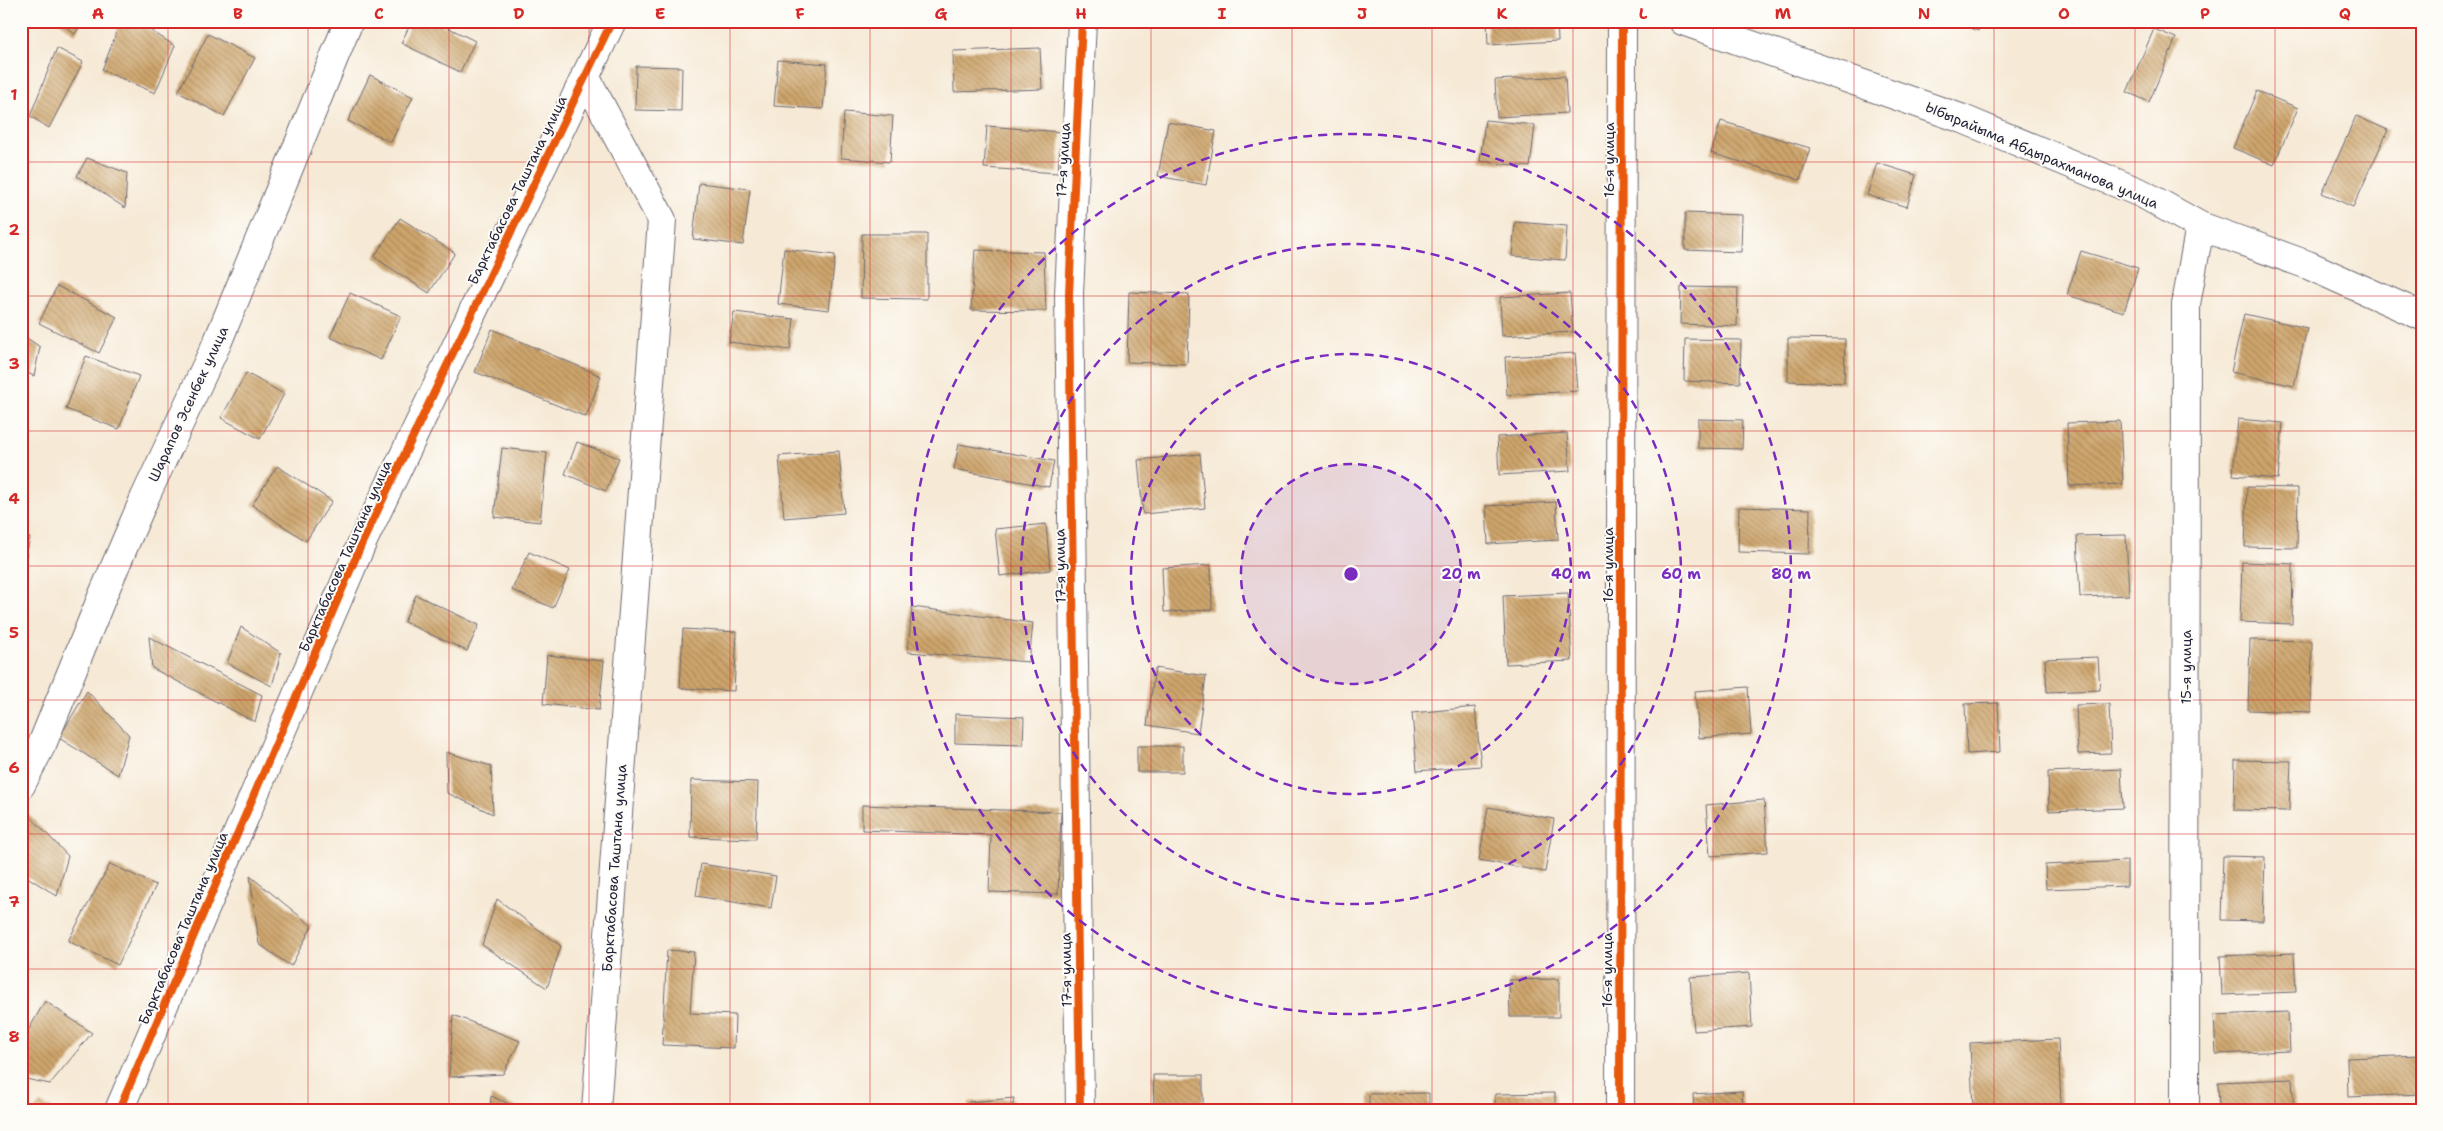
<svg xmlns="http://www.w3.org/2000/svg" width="2443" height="1131" viewBox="0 0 2443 1131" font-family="'Shantell Sans',sans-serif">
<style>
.building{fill:url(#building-back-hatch)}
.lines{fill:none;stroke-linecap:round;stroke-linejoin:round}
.minor-casing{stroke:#6c6871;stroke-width:30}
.minor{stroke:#fff;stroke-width:28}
.cycleway-casing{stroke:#fdfcf7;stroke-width:11}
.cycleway{stroke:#e8590c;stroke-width:8}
.grid{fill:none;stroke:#d62828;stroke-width:1;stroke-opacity:0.55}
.ring{fill:none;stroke:#7b2cbf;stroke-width:2.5;stroke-dasharray:9 6}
.labels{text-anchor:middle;stroke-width:4;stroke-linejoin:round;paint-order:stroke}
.street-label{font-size:14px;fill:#22223b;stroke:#fdfcf7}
.centre{fill:#7b2cbf;stroke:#fdfcf7;stroke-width:2.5}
.ring-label{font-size:15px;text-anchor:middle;font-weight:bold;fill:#7b2cbf;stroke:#fdfcf7;stroke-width:4;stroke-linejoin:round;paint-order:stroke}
.neatline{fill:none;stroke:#d62828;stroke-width:2}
.grid-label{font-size:16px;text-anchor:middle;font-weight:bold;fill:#d62828}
</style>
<defs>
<pattern id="building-back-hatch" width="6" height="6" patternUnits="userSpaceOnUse" patternTransform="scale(1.25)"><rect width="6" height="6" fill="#cea56c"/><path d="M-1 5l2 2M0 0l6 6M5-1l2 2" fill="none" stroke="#a7865a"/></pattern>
</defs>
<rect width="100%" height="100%" fill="#fdfcf7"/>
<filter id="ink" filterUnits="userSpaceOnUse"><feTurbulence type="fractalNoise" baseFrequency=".02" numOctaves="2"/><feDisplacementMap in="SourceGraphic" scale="10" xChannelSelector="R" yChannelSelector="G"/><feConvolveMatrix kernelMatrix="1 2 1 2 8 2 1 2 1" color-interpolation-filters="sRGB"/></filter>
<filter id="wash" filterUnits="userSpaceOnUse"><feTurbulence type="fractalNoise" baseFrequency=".0096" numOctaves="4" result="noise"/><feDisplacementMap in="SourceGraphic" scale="20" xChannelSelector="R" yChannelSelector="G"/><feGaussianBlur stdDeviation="1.12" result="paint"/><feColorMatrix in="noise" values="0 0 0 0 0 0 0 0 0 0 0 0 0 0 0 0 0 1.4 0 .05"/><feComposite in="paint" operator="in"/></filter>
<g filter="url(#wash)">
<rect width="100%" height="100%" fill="#f6e9d5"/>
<g id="blocks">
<!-- building -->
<path class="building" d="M 58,21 L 83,21 L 75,34 Z
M 121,21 L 136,21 L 175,46 L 155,93 L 102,70 Z
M 412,21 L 435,21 L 475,41 L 460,72 L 401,43 Z
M 816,21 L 853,21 L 852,29 Z
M 1487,21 L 1557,21 L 1558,41 L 1488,45 Z
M 1956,21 L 1982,21 L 1978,31 Z
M 2154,29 L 2176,38 L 2149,102 L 2127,92 Z
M 208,34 L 255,58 L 224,116 L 178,92 Z
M 57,48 L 83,62 L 49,128 L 30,116 Z
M 1040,48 L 1042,89 L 954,92 L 953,51 Z
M 778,60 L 827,64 L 823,109 L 774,106 Z
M 636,66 L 682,67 L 681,111 L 635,110 Z
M 370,75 L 413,97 L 391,142 L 348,121 Z
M 1565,76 L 1567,113 L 1497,117 L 1495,80 Z
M 2257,91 L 2298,108 L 2274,165 L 2233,148 Z
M 844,112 L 893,116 L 890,162 L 841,158 Z
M 2356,116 L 2388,130 L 2353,207 L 2322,193 Z
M 1485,120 L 1535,125 L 1530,167 L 1480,161 Z
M 1721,121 L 1810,148 L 1800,180 L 1711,153 Z
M 1168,122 L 1216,131 L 1206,185 L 1158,176 Z
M 987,126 L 1061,132 L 1058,173 L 984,168 Z
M 87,158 L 127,173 L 125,208 L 77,176 Z
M 1877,163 L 1916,175 L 1907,207 L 1867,195 Z
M 699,183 L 750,189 L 743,245 L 693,239 Z
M 1685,213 L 1742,215 L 1741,252 L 1685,250 Z
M 400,218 L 455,253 L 429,293 L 374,257 Z
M 1515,222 L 1567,226 L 1565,260 L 1512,256 Z
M 862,234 L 927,234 L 927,299 L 861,298 Z
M 784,249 L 835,255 L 829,310 L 778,304 Z
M 975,250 L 1044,252 L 1046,311 L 971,310 Z
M 2081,251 L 2138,268 L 2124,312 L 2067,295 Z
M 57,286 L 117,317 L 99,353 L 39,323 Z
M 1681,287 L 1738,288 L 1737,326 L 1680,324 Z
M 1129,292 L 1189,294 L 1187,364 L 1127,362 Z
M 350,293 L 401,316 L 381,360 L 330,337 Z
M 1570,293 L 1573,332 L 1502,336 L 1500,297 Z
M 734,312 L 794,319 L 790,350 L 729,342 Z
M 2244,314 L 2307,328 L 2294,386 L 2231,372 Z
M 492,329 L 601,376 L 586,417 L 475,372 Z
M 21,334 L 40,347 L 34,376 L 21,370 Z
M 1788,338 L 1845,339 L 1844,383 L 1788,381 Z
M 1685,339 L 1741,340 L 1740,383 L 1684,381 Z
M 1575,353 L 1578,391 L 1507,395 L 1505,357 Z
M 86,356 L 139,376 L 119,429 L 66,409 Z
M 246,373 L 284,394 L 260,439 L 221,418 Z
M 1698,419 L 1743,420 L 1742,449 L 1698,448 Z
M 2238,419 L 2283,423 L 2278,479 L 2233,475 Z
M 2120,421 L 2123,484 L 2069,486 L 2067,423 Z
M 1567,433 L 1570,471 L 1499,475 L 1497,437 Z
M 577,442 L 619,458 L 606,491 L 565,474 Z
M 959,444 L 1054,461 L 1049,487 L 954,469 Z
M 502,448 L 547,453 L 540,522 L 494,517 Z
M 839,451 L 844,513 L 784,518 L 779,456 Z
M 1200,454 L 1205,508 L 1143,514 L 1138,460 Z
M 277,466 L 332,501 L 306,541 L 252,505 Z
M 2247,487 L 2298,488 L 2297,548 L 2245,547 Z
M 1556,502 L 1558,540 L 1488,544 L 1486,506 Z
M 1739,507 L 1810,509 L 1809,554 L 1738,552 Z
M 1046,524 L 1050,570 L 1000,576 L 995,529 Z
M 21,533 L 30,538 L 22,576 L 21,576 Z
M 2126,535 L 2129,595 L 2080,597 L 2077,536 Z
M 529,552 L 570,570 L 553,608 L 512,590 Z
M 2242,562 L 2293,564 L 2292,624 L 2240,622 Z
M 1211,565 L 1212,610 L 1164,612 L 1162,568 Z
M 1568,593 L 1572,661 L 1506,664 L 1503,596 Z
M 416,595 L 479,625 L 467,651 L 404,622 Z
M 912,607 L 1033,623 L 1029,662 L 908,652 Z
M 241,627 L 281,653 L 272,686 L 227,663 Z
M 683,629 L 737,632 L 734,691 L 680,688 Z
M 149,637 L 262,695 L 255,722 L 152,668 Z
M 2250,640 L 2312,641 L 2311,712 L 2248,710 Z
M 547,655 L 604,661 L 599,710 L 543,704 Z
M 2098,657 L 2100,690 L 2047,692 L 2045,659 Z
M 1155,668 L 1206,676 L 1198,733 L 1147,725 Z
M 1748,687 L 1751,734 L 1699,738 L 1695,691 Z
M 87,691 L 129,735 L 118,775 L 59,738 Z
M 1998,703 L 2000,752 L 1967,754 L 1965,704 Z
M 2109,704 L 2111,753 L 2078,754 L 2076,705 Z
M 1475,707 L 1481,766 L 1417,771 L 1412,713 Z
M 955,714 L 1024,717 L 1023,745 L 955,743 Z
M 1137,746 L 1183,746 L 1183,772 L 1137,772 Z
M 446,752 L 491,766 L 493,814 L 447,793 Z
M 2235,760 L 2291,761 L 2289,811 L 2234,810 Z
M 2121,769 L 2123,808 L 2049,811 L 2048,772 Z
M 691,780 L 758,782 L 756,839 L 690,837 Z
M 1764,800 L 1768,852 L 1710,856 L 1706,805 Z
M 862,805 L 1061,812 L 1058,894 L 989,892 L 991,835 L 862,830 Z
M 1488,807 L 1554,819 L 1545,872 L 1479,860 Z
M 26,812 L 68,856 L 57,896 L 21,873 L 21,819 Z
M 2223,856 L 2265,857 L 2263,921 L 2221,920 Z
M 2127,861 L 2127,886 L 2046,889 L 2045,865 Z
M 110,864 L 156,885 L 118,965 L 68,941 Z
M 701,864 L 776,876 L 771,908 L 696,896 Z
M 250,876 L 312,926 L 291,966 L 259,944 Z
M 497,899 L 561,946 L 547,988 L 482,945 Z
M 667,950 L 694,952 L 690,1013 L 735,1015 L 734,1048 L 662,1045 Z
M 2294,953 L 2296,992 L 2222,995 L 2220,956 Z
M 1749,973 L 1752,1027 L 1694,1031 L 1690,977 Z
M 1559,979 L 1559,1017 L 1510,1017 L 1509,980 Z
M 45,1001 L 92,1033 L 50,1084 L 21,1078 L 21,1043 Z
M 2288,1012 L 2290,1051 L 2216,1054 L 2214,1015 Z
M 453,1015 L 520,1041 L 503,1074 L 449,1077 Z
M 2058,1039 L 2061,1104 L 1973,1108 L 1970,1043 Z
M 2421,1055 L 2422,1094 L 2348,1097 L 2347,1058 Z
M 1153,1075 L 1203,1075 L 1203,1110 L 1154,1110 Z
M 2292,1079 L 2294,1110 L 2219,1110 L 2218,1082 Z
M 1742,1091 L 1743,1110 L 1694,1110 L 1693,1094 Z
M 1429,1093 L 1429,1110 L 1369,1110 L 1369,1094 Z
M 1555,1093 L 1555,1110 L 1495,1110 L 1495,1094 Z
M 491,1096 L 523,1110 L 490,1110 Z
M 1014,1098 L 1012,1110 L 970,1110 L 969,1102 Z
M 40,1103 L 55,1110 L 34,1110 Z"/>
</g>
</g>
<g filter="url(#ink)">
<use href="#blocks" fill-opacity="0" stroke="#6c6871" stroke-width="1"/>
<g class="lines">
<!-- minor casing -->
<g class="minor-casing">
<path id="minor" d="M 1683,21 L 1963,119 L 2143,194 L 2200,226 L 2308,265 L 2422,316
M 585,76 L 662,220 L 596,1110
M 21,785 L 43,742 L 104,592 L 145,497 L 218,341 L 349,21
M 119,1110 L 362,543 L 612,21
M 1080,1110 L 1069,294 L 1082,21
M 1620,1110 L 1622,21
M 2185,1110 L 2186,304 L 2200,226"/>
</g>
<!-- minor -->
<use href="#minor" class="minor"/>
<!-- cycleway casing -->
<g class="cycleway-casing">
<path id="cycleway" d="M 119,1110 L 362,543 L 612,21
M 1080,1110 L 1069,294 L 1082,21
M 1620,1110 L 1622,21"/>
</g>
<!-- cycleway -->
<use href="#cycleway" class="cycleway"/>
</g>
</g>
<!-- grid -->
<path class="grid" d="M 168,21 L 168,1110M 308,21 L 308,1110M 449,21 L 449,1110M 589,21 L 589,1110M 730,21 L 730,1110M 870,21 L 870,1110M 1011,21 L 1011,1110M 1151,21 L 1151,1110M 1292,21 L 1292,1110M 1432,21 L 1432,1110M 1573,21 L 1573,1110M 1713,21 L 1713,1110M 1854,21 L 1854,1110M 1994,21 L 1994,1110M 2135,21 L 2135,1110M 2275,21 L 2275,1110M 21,162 L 2422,162M 21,296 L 2422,296M 21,431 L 2422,431M 21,566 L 2422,566M 21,700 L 2422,700M 21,834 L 2422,834M 21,969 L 2422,969"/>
<!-- distance rings -->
<circle cx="1351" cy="574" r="110" fill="#7b2cbf" fill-opacity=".12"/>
<g class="ring">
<circle cx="1351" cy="574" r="110"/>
<circle cx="1351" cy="574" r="220"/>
<circle cx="1351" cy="574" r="330"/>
<circle cx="1351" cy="574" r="440"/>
</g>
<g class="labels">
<!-- street labels -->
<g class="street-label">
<text transform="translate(2042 155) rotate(23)" y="5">Ыбырайыма Абдырахманова улица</text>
<text transform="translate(1063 160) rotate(-87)" y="5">17-я улица</text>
<text transform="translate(1609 160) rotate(-90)" y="5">16-я улица</text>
<text transform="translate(517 190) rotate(-64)" y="5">Барктабасова Таштана улица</text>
<text transform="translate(188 404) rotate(-65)" y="5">Шарапов Эсенбек улица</text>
<text transform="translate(345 556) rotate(-66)" y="5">Барктабасова Таштана улица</text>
<text transform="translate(1608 565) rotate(-90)" y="5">16-я улица</text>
<text transform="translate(1060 566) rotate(-91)" y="5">17-я улица</text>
<text transform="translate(2186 667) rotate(-90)" y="5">15-я улица</text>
<text transform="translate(614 868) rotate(-86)" y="5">Барктабасова Таштана улица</text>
<text transform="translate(183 928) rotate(-67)" y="5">Барктабасова Таштана улица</text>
<text transform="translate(1066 970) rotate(-91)" y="5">17-я улица</text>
<text transform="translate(1607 970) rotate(-90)" y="5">16-я улица</text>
</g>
</g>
<circle cx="1351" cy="574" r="8" class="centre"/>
<g class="ring-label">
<text x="1461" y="579">20 m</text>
<text x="1571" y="579">40 m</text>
<text x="1681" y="579">60 m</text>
<text x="1791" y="579">80 m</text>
</g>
<!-- margin -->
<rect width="2443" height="1131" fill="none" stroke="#fdfcf7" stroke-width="55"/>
<rect x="28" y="28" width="2388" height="1076" class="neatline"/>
<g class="grid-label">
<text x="98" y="19">A</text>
<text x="238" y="19">B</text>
<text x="379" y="19">C</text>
<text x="519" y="19">D</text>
<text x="660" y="19">E</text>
<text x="800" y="19">F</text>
<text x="941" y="19">G</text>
<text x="1081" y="19">H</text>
<text x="1222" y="19">I</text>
<text x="1362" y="19">J</text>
<text x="1502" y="19">K</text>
<text x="1643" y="19">L</text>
<text x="1783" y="19">M</text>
<text x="1924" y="19">N</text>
<text x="2064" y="19">O</text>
<text x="2205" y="19">P</text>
<text x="2345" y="19">Q</text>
<text x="14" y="100">1</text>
<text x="14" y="235">2</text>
<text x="14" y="369">3</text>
<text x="14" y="504">4</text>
<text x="14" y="638">5</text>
<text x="14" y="773">6</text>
<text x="14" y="907">7</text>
<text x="14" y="1042">8</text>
</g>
</svg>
